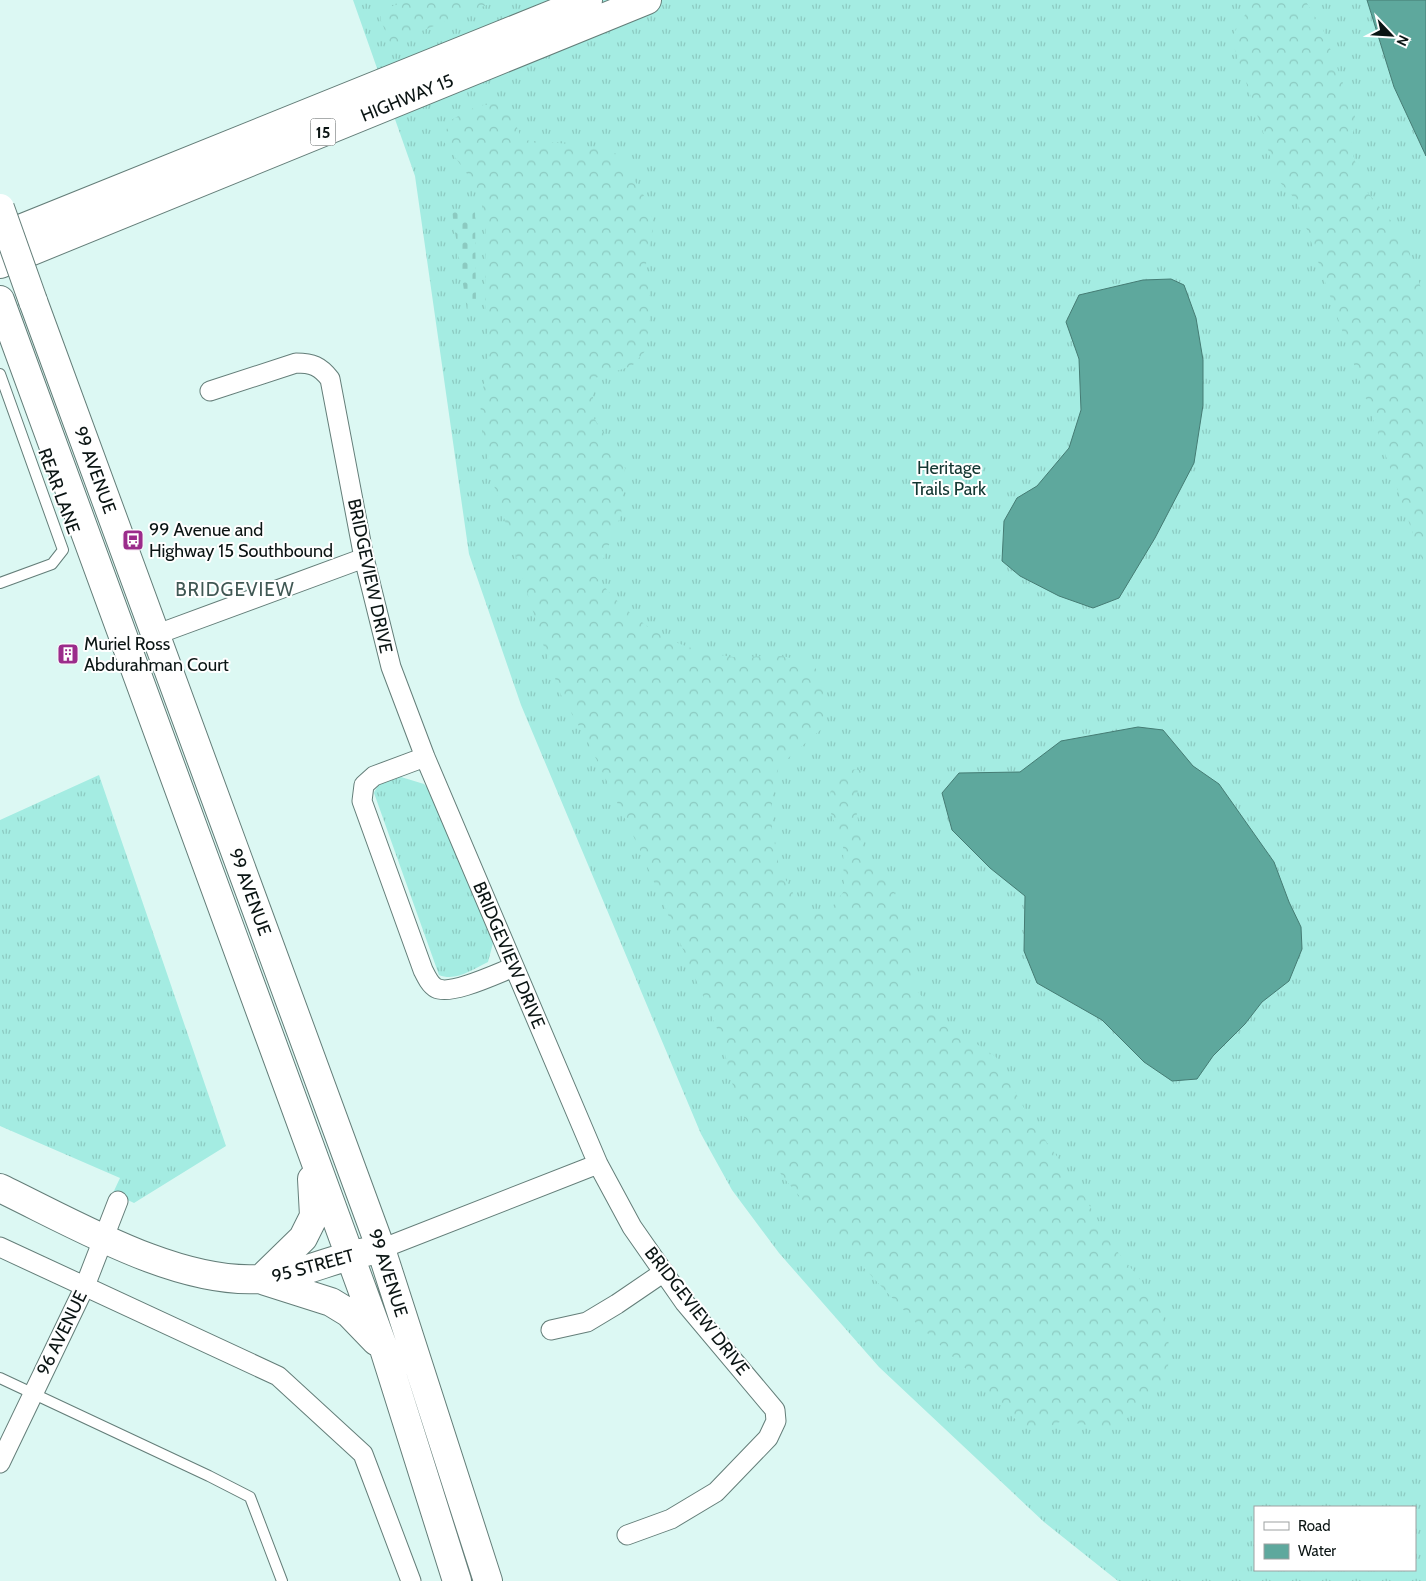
<svg xmlns="http://www.w3.org/2000/svg" width="1426" height="1581" viewBox="0 0 1426 1581" font-family="Cabin,sans-serif">
<style>
.grass{fill:url(#grass-tufts);fill-rule:evenodd}
.forest{fill:url(#forest-crowns)}
.cemetery{fill:url(#cemetery-stones)}
.water{fill:#5ea89d;stroke:#457c74}
.lines{fill:none;stroke-linecap:round;stroke-linejoin:round}
.service-casing{stroke:#647e79;stroke-width:12}
.minor-casing{stroke:#647e79;stroke-width:21}
.secondary-casing{stroke:#647e79;stroke-width:30}
.primary-casing{stroke:#647e79;stroke-width:30}
.service{stroke:#fff;stroke-width:10}
.minor{stroke:#fff;stroke-width:19}
.secondary{stroke:#fff;stroke-width:28}
.primary{stroke:#fff;stroke-width:28}
.secondary-bridge-casing{stroke:#647e79;stroke-width:30;stroke-linecap:butt}
.secondary-bridge{stroke:#fff;stroke-width:28}
.labels{text-anchor:middle;stroke-width:4;stroke-linejoin:round;paint-order:stroke}
.shield{fill:#fff;stroke:#545b5a;stroke-width:1}
.shield-label{font-size:16px;font-weight:bold;fill:#0b1514}
.street-label{font-size:18px;fill:#0b1514;stroke:#fff}
.park-label{font-size:18px;fill:#133732;stroke:#fff}
.poi-label{font-size:18px;fill:#0b1514;stroke:#fff;text-anchor:start}
.neighbourhood-label{font-size:19px;letter-spacing:1px;fill:#405854;stroke:#fff}
</style>
<defs>
<pattern id="grass-tufts" width="24" height="20" patternUnits="userSpaceOnUse" patternTransform="scale(1.25)"><rect width="24" height="20" fill="#a4ece2"/><path d="M3 7l-1-3M5 7V3M7 7l1-3M15 17l-1-3M17 17v-4M19 17l1-3" fill="none" stroke="#8ccac1"/></pattern>
<pattern id="forest-crowns" width="20" height="18" patternUnits="userSpaceOnUse" patternTransform="scale(1.25)"><rect width="20" height="18" fill="#a4ece2"/><path d="M2 6a3 3 0 1 1 6 0M12 15a3 3 0 1 1 6 0" fill="none" stroke="#8ccac1"/></pattern>
<pattern id="cemetery-stones" width="16" height="16" patternUnits="userSpaceOnUse" patternTransform="scale(1.25)"><rect width="16" height="16" fill="#a4ece2"/><path d="M2 7V4a2 2 0 0 1 4 0v3zM10 15v-3a2 2 0 0 1 4 0v3z" fill="#8ccac1"/></pattern>
</defs>
<rect width="100%" height="100%" fill="#dcf8f3"/>
<!-- grass -->
<path class="grass" d="M 353,0 L 1367,0 L 1394,87 L 1426,156 L 1426,1581 L 1118,1581 L 1044,1522 L 879,1367 L 779,1253 L 732,1190 L 701,1134 L 521,705 L 469,554 L 415,176 ZM 1255,1507 L 1415,1507 L 1415,1570 L 1255,1570 Z
M 99,775 L 226,1146 L 134,1203 L 113,1193 L 120,1178 L 0,1126 L 0,820 Z
M 401,777 L 424,784 L 430,791 L 493,943 L 488,962 C 473,969 456,982 439,975 L 374,793 C 380,780 388,779 401,777 Z"/>
<!-- forest -->
<path class="forest" d="M 410,0 L 499,0 L 414,34 L 392,47 L 381,21 L 381,10 Z
M 1254,0 L 1305,0 L 1324,32 L 1355,116 L 1351,149 L 1364,188 L 1405,238 L 1426,304 L 1426,571 L 1297,201 L 1276,178 L 1265,138 L 1231,38 Z
M 507,102 L 522,140 L 582,145 L 618,154 L 651,207 L 653,229 L 645,269 L 651,305 L 646,350 L 632,366 L 592,379 L 594,418 L 625,468 L 621,515 L 596,577 C 632,621 669,648 726,656 C 744,659 762,655 780,656 C 791,657 803,662 814,665 L 825,687 L 825,726 L 779,766 L 772,792 L 772,828 L 779,867 L 802,910 L 826,915 L 844,891 L 843,844 L 827,803 L 839,769 L 862,770 L 855,804 L 864,853 L 888,880 L 912,930 L 913,987 L 951,1027 L 996,1057 L 1030,1119 L 1079,1187 L 1111,1244 L 1140,1279 L 1161,1311 L 1170,1349 L 1166,1384 L 1145,1395 L 1118,1430 L 1062,1421 L 1036,1433 L 1014,1418 L 980,1382 L 913,1320 L 831,1233 L 783,1177 L 747,1125 L 734,1090 L 721,1038 L 642,854 L 587,740 L 561,695 L 544,647 L 493,482 L 483,438 L 480,401 L 488,367 L 488,331 L 485,303 L 486,227 L 480,195 L 470,178 L 442,139 L 451,120 L 477,106 Z"/>
<!-- cemetery -->
<path class="cemetery" d="M 475,209 L 476,308 L 467,310 L 452,212 Z"/>
<!-- water -->
<path class="water" d="M 1367,0 L 1426,0 L 1426,156 L 1394,87 Z
M 1171,279 L 1184,285 L 1196,318 L 1203,360 L 1203,405 L 1194,463 L 1155,538 L 1119,598 L 1093,608 L 1059,596 L 1020,576 L 1002,561 L 1004,521 L 1017,498 L 1037,486 L 1069,448 L 1081,410 L 1079,359 L 1066,322 L 1079,295 L 1143,280 Z
M 1138,727 L 1163,730 L 1193,766 L 1219,784 L 1274,862 L 1289,902 L 1301,927 L 1302,949 L 1289,981 L 1262,1002 L 1245,1024 L 1213,1056 L 1197,1079 L 1172,1081 L 1144,1062 L 1102,1020 L 1037,983 L 1024,951 L 1025,896 L 990,868 L 952,830 L 942,793 L 959,773 L 1020,772 L 1061,741 Z"/>
<g class="lines">
<!-- service casing -->
<g class="service-casing">
<path id="service" d="M 0,374 L 63,550 L 52,564 L 0,583
M 0,1378 L 209,1476 L 250,1497 L 282,1581"/>
</g>
<!-- minor casing -->
<g class="minor-casing">
<path id="minor" d="M 210,391 L 296,363 C 312,363 320,366 330,379 L 364,558 L 391,667 L 425,757 L 598,1164 L 632,1227 L 685,1303 L 775,1410 L 776,1421 L 768,1438 L 716,1492 L 671,1519 L 627,1535
M 155,635 L 364,558
M 425,757 L 374,776 L 364,785 L 362,801 L 423,970 C 426,976 430,985 436,988 C 451,996 498,973 514,967
M 0,1247 L 278,1376 L 363,1454 L 411,1581
M 381,1249 L 598,1164
M 551,1330 L 587,1322 L 617,1304 L 664,1272
M 0,1463 L 85,1286 L 118,1201"/>
</g>
<!-- secondary casing -->
<g class="secondary-casing">
<path id="secondary" d="M 0,300 L 384,1349 L 457,1581
M 33,301 L 381,1249 L 488,1581
M 0,1188 C 75,1224 176,1284 259,1279 C 297,1277 330,1259 366,1252
M 261,1279 L 303,1238 L 314,1216 L 312,1179
M 265,1281 L 331,1302 L 349,1313 L 376,1341"/>
</g>
<!-- primary casing -->
<g class="primary-casing">
<path id="primary" d="M 0,237 L 588,0
M 0,264 L 647,0"/>
</g>
<!-- service -->
<use href="#service" class="service"/>
<!-- minor -->
<use href="#minor" class="minor"/>
<!-- secondary -->
<use href="#secondary" class="secondary"/>
<!-- primary -->
<use href="#primary" class="primary"/>
<!-- secondary-bridge casing -->
<g class="secondary-bridge-casing">
<path id="secondary-bridge" d="M 0,208 L 33,301"/>
</g>
<!-- secondary-bridge -->
<use href="#secondary-bridge" class="secondary-bridge"/>
</g>
<!-- icons -->
<defs>
<g id="bus-square" transform="scale(1.125)"><rect x="-9" y="-9" width="18" height="18" rx="4" fill="#9b2c8b" stroke="#fff"/><path d="M-5-6H5V4H4V6H2V4H-2V6H-4V4H-5ZM-3.5-4V0h7V-4ZM-3.5 1.2v1.5H-2V1.2ZM2 1.2v1.5H3.5V1.2Z" fill="#fff"/></g>
<g id="building-square" transform="scale(1.125)"><rect x="-9" y="-9" width="18" height="18" rx="4" fill="#9b2c8b" stroke="#fff"/><path d="M-4-6H4V6H1V3H-1V6H-4ZM-2.5-4.3h1.7v1.8h-1.7ZM.8-4.3h1.7v1.8H.8ZM-2.5-1h1.7V.8h-1.7ZM.8-1h1.7V.8H.8Z" fill="#fff"/></g>
</defs>
<g fill-rule="evenodd">
<use href="#bus-square" x="133" y="540"/>
<use href="#building-square" x="68" y="654"/>
</g>
<g class="labels">
<!-- shield labels -->
<rect class="shield" x="310.5" y="118.5" width="25" height="27" rx="4"/>
<g class="shield-label">
<text x="323" y="138">15</text>
</g>
<!-- street labels -->
<g class="street-label">
<text transform="translate(407 98) rotate(-22)" y="6">HIGHWAY 15</text>
<text transform="translate(95 470) rotate(70)" y="6">99 AVENUE</text>
<text transform="translate(59 491) rotate(70)" y="6">REAR LANE</text>
<text transform="translate(370 576) rotate(78)" y="6">BRIDGEVIEW DRIVE</text>
<text transform="translate(250 892) rotate(70)" y="6">99 AVENUE</text>
<text transform="translate(509 955) rotate(67)" y="6">BRIDGEVIEW DRIVE</text>
<text transform="translate(313 1266) rotate(-15)" y="6">95 STREET</text>
<text transform="translate(388 1273) rotate(72)" y="6">99 AVENUE</text>
<text transform="translate(697 1311) rotate(52)" y="6">BRIDGEVIEW DRIVE</text>
<text transform="translate(62 1333) rotate(-64)" y="6">96 AVENUE</text>
</g>
<!-- park labels -->
<g class="park-label">
<text x="949" y="474">Heritage<tspan x="949" dy="21">Trails Park</tspan></text>
</g>
<!-- poi labels -->
<g class="poi-label">
<text x="149" y="536">99 Avenue and<tspan x="149" dy="21">Highway 15 Southbound</tspan></text>
<text x="84" y="650">Muriel Ross<tspan x="84" dy="21">Abdurahman Court</tspan></text>
</g>
<!-- neighbourhood labels -->
<g class="neighbourhood-label">
<text x="235" y="596">BRIDGEVIEW</text>
</g>
</g>
<!-- legend -->
<rect x="1254" y="1506" width="162" height="65" fill="#ffffff" stroke="#9da1a1"/>
<rect x="1264" y="1522" width="25" height="8" fill="#ffffff" stroke="#9da1a1"/>
<text x="1298" y="1531" font-size="15" fill="#0b1514">Road</text>
<rect x="1264" y="1544" width="25" height="15" fill="#5ea89d" stroke="#9da1a1"/>
<text x="1298" y="1556" font-size="15" fill="#0b1514">Water</text>
<!-- north arrow -->
<g transform="translate(1391 35) rotate(115)" stroke="#ffffff" stroke-width="4" paint-order="stroke">
<path d="M0-4L9 19L0 12L-9 19Z" fill="#0b1514"/>
<text y="-8" font-size="14" font-weight="bold" text-anchor="middle" fill="#0b1514">N</text>
</g>
</svg>
